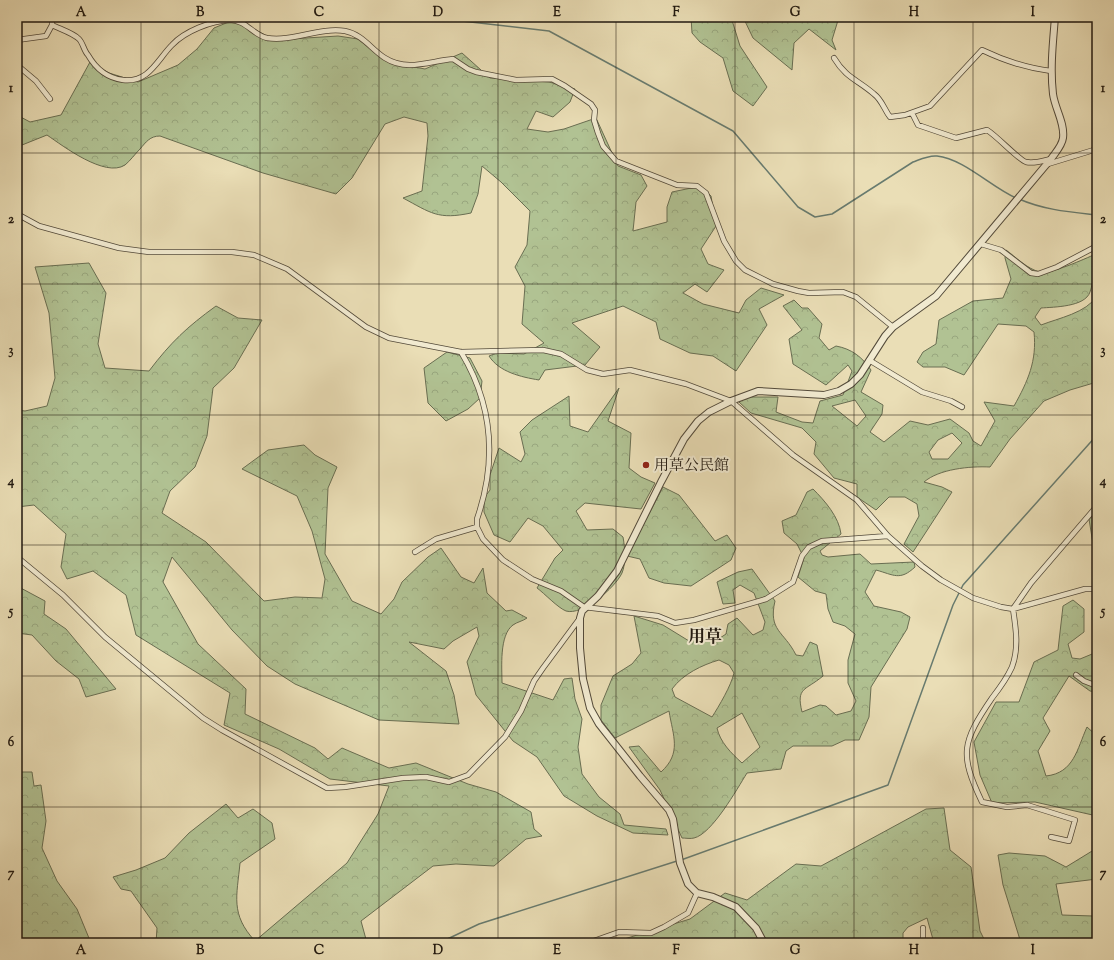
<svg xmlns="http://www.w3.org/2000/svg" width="1114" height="960" viewBox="0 0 1114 960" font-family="'Sorts Mill Goudy','Noto Serif JP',serif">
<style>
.forest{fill:url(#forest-crowns);stroke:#696e52;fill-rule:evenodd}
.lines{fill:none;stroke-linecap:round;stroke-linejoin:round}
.stream{stroke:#687b6f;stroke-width:1.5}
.minor-casing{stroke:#534a3a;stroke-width:6}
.tertiary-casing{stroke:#534a3a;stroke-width:8}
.minor{stroke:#f1ead0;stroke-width:4.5}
.tertiary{stroke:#f1ead0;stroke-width:6}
.grid{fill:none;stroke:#211910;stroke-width:1;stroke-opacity:0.55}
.poi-dot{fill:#8f2418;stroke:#f1ead0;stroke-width:1.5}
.labels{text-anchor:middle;stroke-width:4;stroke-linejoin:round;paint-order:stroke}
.poi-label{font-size:15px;fill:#211910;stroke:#f1ead0;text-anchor:start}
.quarter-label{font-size:17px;font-weight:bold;fill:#211910;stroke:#f1ead0}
.neatline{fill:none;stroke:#211910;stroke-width:1.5}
.grid-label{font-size:13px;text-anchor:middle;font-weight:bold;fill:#211910}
</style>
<defs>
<pattern id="forest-crowns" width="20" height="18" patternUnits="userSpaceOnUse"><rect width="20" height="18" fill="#b1c293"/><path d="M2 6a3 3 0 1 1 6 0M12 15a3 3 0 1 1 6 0" fill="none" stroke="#98a67e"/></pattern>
</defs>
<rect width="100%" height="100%" fill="#eadeb6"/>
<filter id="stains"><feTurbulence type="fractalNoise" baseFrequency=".005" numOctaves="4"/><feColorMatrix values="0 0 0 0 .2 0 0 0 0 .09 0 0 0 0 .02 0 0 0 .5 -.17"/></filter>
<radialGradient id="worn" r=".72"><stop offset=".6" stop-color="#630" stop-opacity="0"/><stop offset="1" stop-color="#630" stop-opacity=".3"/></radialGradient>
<!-- forest -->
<path class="forest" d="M 691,17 L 731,17 L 740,46 L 767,87 L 753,106 L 733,91 L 723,58 L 700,42 L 692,33 Z
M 743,17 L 839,17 L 832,40 L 836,50 L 809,29 L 794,43 L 792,70 L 753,38 Z
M 236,19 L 274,40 L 338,36 L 358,39 L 388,62 L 425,69 L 462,53 L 490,78 L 549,82 L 575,89 L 570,102 L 553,117 L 536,111 L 527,129 L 548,132 L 564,129 L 596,118 L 618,166 L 641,175 L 647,186 L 636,202 L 633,231 L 667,222 L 667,207 L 672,192 L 701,186 L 711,196 L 716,226 L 701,249 L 708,264 L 724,270 L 707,292 L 695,284 L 683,293 L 703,304 L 739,313 L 746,300 L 761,288 L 784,295 L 759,309 L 767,325 L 736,371 L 713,356 L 690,353 L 660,339 L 656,322 L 623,306 L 572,323 L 600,347 L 585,365 L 545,370 L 539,380 C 521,377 499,372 489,356 L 497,353 L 524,354 L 544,343 L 522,324 L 525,286 L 515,267 L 527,245 L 530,211 L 501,182 L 482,166 L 478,194 L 471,213 C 438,220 431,213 403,198 L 422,191 L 428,136 L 427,123 L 404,117 L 385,124 L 352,178 L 336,194 L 263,173 L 160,136 C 150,136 146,142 140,149 C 135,154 130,161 125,165 C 105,178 63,146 47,135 L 17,147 L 17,115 L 30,122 L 61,115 L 90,62 L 109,73 L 138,82 L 178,65 L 197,49 L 214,28 Z
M 1006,250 C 1016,257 1027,269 1040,272 C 1052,274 1084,259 1096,254 C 1094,266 1094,281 1090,292 C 1085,307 1054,307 1041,308 L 1035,317 L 1041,325 C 1059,318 1086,313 1097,296 L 1097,382 L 1070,390 L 1044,401 L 1010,439 L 990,467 C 970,466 939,469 924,482 L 942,487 L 952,492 L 913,552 L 904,544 L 919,516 L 917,504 L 905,497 L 889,497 L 876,510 L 857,497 L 857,484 L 834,478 L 814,454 L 816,442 L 802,428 L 751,413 L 739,402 L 746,397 L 778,397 L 776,412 L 802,422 L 813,423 L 820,401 L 843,395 L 852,371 L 848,365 L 826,385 L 793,364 L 789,339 L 802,330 L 783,306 L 794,300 L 802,308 L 808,308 L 822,324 L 819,338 L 829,350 L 836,346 C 852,349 862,357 871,370 L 861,392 L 883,405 L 882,414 L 870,432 L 884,442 L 910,421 L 928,425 L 950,419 L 969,433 L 973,441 L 981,446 L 995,421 L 984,402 L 1014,406 C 1028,381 1037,361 1034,332 L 1026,326 L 998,324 L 964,375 L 945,367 L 923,367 L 917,362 L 923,352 L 936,344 L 939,320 L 973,301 L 1003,298 L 1011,279 L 1005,258 ZM 855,400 L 866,416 L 857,426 L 832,406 ZM 952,433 L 962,443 L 948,459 L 932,459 L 929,452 L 938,440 Z
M 89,263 L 106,293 L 98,344 L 105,368 L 149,371 C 171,342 187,327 216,306 L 238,318 L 262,320 L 234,368 L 213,388 L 207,436 L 195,467 L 170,491 L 162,513 L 206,542 L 264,601 L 295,597 L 322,598 L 325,579 L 312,531 L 297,496 L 242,469 L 268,450 L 304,445 L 315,455 L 337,467 L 328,488 L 325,554 L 352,601 L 381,614 L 394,599 L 402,582 L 428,557 L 441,548 L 461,577 L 474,583 L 483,568 L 487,593 L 506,611 L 512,610 L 527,618 C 523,621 517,622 513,625 C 499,635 502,668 502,683 L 553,700 L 564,679 L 572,678 L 575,699 L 582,719 L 578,747 L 582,774 L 599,797 L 620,814 L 624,825 L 666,829 L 668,835 L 633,833 L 597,816 L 564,796 L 537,757 L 513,741 L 476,695 L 467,662 L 479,636 L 477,627 L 453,641 L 444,649 L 409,642 L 446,671 L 454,695 L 459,724 L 379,720 L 295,684 L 267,666 L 232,630 L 172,557 L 163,582 L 198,644 L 246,689 L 245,714 L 315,748 L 328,759 L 342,748 L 389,768 L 416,763 L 468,784 L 496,792 L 531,812 L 534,829 L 542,836 L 526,839 L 494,866 L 456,864 L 433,866 L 361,921 L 367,943 L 156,943 L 157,928 L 131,891 L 121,889 L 113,877 L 136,870 L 165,858 L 189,833 L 226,804 L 238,818 L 253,809 L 272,823 L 275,839 L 240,863 C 237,896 230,914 255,941 L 347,863 L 378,814 L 389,786 L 330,779 L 279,749 L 224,725 L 230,693 L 136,635 L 126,595 L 93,571 L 67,579 L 61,567 L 66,534 L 34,505 L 17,507 L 17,410 L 25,411 L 47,406 L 55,378 L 49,313 L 35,267 Z
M 447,352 L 470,358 L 482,381 L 480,398 L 468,409 L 446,421 L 428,403 L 424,368 Z
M 619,388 L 608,421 L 631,433 L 629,468 L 641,477 L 655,483 L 641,509 L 585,503 L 576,511 L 587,530 L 613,529 L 623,537 C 625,547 626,564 622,573 C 615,588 582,616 566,611 C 558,608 544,593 537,588 L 555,558 L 563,550 L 543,526 L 528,518 L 510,542 L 494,535 L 484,512 L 484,498 L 490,490 L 490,475 L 499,448 L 521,462 L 525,454 L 520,432 L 532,420 L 569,396 L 570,426 L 588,432 Z
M 663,487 L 679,495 L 715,541 L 727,535 L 736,548 L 731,560 L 691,586 L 664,583 L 649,578 L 640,559 L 627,556 Z
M 813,489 C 825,501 839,517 841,534 L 820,551 L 822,555 L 828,557 L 860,554 L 871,564 L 914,562 L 915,567 C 900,581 894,575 876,570 L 865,592 L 874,606 L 901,612 L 910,617 L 907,629 L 871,687 L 869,717 L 859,740 L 845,740 L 832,746 L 793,746 L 786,751 L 781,769 L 747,773 C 737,789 712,834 694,838 C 691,839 685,838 682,838 L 660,790 L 629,747 L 639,746 L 661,772 C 682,753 673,736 669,711 L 615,738 L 601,720 L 601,705 L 613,676 L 632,664 L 641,653 L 634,616 L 663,625 L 689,641 L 717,640 L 726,634 L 728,624 L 737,618 L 753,635 L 763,630 L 765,622 L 754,593 L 740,585 L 733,590 L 735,603 L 723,604 L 717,582 L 738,572 L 752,569 L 775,601 C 768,631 784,631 796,655 L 803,656 L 810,642 L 817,645 L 823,676 C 805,691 796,687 802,712 L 820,705 L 826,706 L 836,715 L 851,711 L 856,701 L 848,683 L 848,660 L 855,634 L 845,626 L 833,622 L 828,609 L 826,594 L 815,591 L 798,577 L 804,558 L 797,544 L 784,533 L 782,521 L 796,515 L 807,492 ZM 719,660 L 729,665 L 734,673 C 731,686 719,706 712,717 L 675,697 L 672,689 C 683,674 702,665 719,660 ZM 742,713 L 760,747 L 742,763 C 731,753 720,742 717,728 Z
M 1097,513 L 1097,545 L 1093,544 L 1089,519 Z
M 17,586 L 45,601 L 44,614 L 66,629 L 116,689 L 86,697 L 79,679 L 56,661 L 32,635 L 17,633 Z
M 1073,600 L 1084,609 L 1084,632 L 1068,644 L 1072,658 L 1080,659 L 1097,652 L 1097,692 L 1090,691 L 1069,676 L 1043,718 L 1050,731 L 1038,751 L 1046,776 C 1074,773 1077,749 1087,727 L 1097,736 L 1097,816 L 1035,802 L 992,803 L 980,775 L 974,742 L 996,702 L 1019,702 L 1034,662 L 1058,650 L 1063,606 Z
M 17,772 L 32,772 L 34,786 L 41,785 L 46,821 L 42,848 L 57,881 L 77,909 L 91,943 L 17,943 L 19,905 L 17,905 Z
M 944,808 L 950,850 L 971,867 L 980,931 L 986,943 L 934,943 L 927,918 L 908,927 L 903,933 L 903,943 L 611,943 L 690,919 L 725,893 L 747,900 L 796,864 L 821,866 L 926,809 Z
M 1097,848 L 1097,879 L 1056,884 L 1062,915 L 1093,916 L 1097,943 L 1021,943 L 1003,885 L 998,855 L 1009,853 L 1045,856 L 1066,867 Z"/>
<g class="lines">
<!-- stream -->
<path class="stream" d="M 427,17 L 549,31 L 733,131 L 798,207 L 815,217 L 832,214 L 913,162 C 921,159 929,155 937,156 C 964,159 991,187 1016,198
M 1019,199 C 1044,210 1070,212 1097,215
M 681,860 L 888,785 L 953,605 L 963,585 L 1097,435
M 439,943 L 479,924 L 677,861"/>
<!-- minor casing -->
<g class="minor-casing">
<path id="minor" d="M 52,25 C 60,29 73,33 79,39 C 83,43 84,51 88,55 C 96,69 107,78 123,80 C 149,83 157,60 172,45 C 185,31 211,21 230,20 C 246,20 253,35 267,38 C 293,42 319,27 345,31 C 362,34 372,50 385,58 C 407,72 430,61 453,59 L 468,69 L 476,72 L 516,80 L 552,79 L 565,86 L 591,104 L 595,110 L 594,120 L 598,133 L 603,146 L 616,161 L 677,185 L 697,186 L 706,193 L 724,241 L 736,261 L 745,270 L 773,284 L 798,291 L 809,293 L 843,292 L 856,297 L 893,327
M 17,40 L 46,36 L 52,25 L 52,17
M 834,58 C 846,78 858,80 874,94 C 882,100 884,109 890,117 L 905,115 L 930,106 L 982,50 C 1005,61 1026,68 1051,71
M 17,65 L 36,81 L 50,99
M 912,113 L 918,125 L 956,138 L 987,130 C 997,136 1020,161 1026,162 C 1034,164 1042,161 1051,159
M 1048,164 L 1097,149
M 17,214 L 39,226 L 119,248 L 149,252 L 232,252 L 254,255 L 287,269 L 366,327 L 389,338 L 461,352 L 543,350 L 561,354 L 587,370 L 603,374 L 630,370 L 686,384 L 731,401 L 793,455 L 857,500 L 888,536 L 922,566 L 941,580 L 973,598 L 1001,607 L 1013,609 L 1085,589 L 1097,589
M 981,244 L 1001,250 L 1031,273 L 1038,274 L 1057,267 L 1097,246
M 461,352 C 493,405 497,461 477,519 L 477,527 L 483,539 L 503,560 L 532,579 L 561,591 L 584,607 L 658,616 L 675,623 L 694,620 L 766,599 L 793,582 L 802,556 L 809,547 L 822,541 L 888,536
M 869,360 L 922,392 L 951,401 L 962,407
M 415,552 L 436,539 L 477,527
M 17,557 L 63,595 L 105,637 L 203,718 L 222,730 L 327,788 L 345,787 L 403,778 L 426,777 L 449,782 L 468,775 L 505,737 L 521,711 L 534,681 L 543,668 L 580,618
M 1076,675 L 1084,681 L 1097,686
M 1051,837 L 1069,841 L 1075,820 L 1027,805 L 1007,807 L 982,802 C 959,754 962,742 992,698 C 999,689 1007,678 1012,667 C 1019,648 1016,629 1013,609 L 1015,606 L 1031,583 L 1097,506
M 588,943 L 619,932 L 651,933 L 664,927 L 688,913 L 697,893
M 923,943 L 923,928"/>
</g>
<!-- tertiary casing -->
<g class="tertiary-casing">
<path id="tertiary" d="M 764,943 L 756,928 L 736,907 L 713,897 L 697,893 L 688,884 L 680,863 L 673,819 L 669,810 L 640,776 L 599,724 L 590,708 L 583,679 L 580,648 L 580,618 L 582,611 L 598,596 L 617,571 L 661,482 L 684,439 L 698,421 L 709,412 L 731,401 L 758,391 L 824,395 L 839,391 L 851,384 L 860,375 L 885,336 L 893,327 L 936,296 L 1051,159 C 1055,153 1062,146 1063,138 C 1065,123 1055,109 1053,94 C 1050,68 1053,42 1055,17"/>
</g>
<!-- minor -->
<use href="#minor" class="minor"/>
<!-- tertiary -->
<use href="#tertiary" class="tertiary"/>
</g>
<!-- grid -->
<path class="grid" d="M 141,17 L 141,943M 260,17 L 260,943M 379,17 L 379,943M 498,17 L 498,943M 616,17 L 616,943M 735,17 L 735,943M 854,17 L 854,943M 973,17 L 973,943M 17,153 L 1097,153M 17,284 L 1097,284M 17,415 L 1097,415M 17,545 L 1097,545M 17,676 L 1097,676M 17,807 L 1097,807"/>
<!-- markers -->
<circle class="poi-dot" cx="646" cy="465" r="4"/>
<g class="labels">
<!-- poi labels -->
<g class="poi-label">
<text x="654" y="470">用草公民館</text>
</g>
<!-- quarter labels -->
<g class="quarter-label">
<text x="705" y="642">用草</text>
</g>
</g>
<!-- margin -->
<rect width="1114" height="960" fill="none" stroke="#eadeb6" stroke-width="44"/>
<rect x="22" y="22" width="1070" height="916" class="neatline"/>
<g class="grid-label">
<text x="81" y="16">A</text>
<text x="200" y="16">B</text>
<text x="319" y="16">C</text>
<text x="438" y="16">D</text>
<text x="557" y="16">E</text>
<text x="676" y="16">F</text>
<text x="795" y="16">G</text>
<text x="914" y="16">H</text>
<text x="1033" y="16">I</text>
<text x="11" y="92">1</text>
<text x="1103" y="92">1</text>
<text x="11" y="223">2</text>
<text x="1103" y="223">2</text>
<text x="11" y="354">3</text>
<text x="1103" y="354">3</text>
<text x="11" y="485">4</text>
<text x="1103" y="485">4</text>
<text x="11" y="615">5</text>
<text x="1103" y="615">5</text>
<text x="11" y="746">6</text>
<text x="1103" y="746">6</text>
<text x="11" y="877">7</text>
<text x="1103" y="877">7</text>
<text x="81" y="954">A</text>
<text x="200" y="954">B</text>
<text x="319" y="954">C</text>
<text x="438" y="954">D</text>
<text x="557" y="954">E</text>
<text x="676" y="954">F</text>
<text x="795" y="954">G</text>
<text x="914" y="954">H</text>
<text x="1033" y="954">I</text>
</g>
<rect width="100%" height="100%" filter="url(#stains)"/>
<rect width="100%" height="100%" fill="url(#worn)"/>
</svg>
